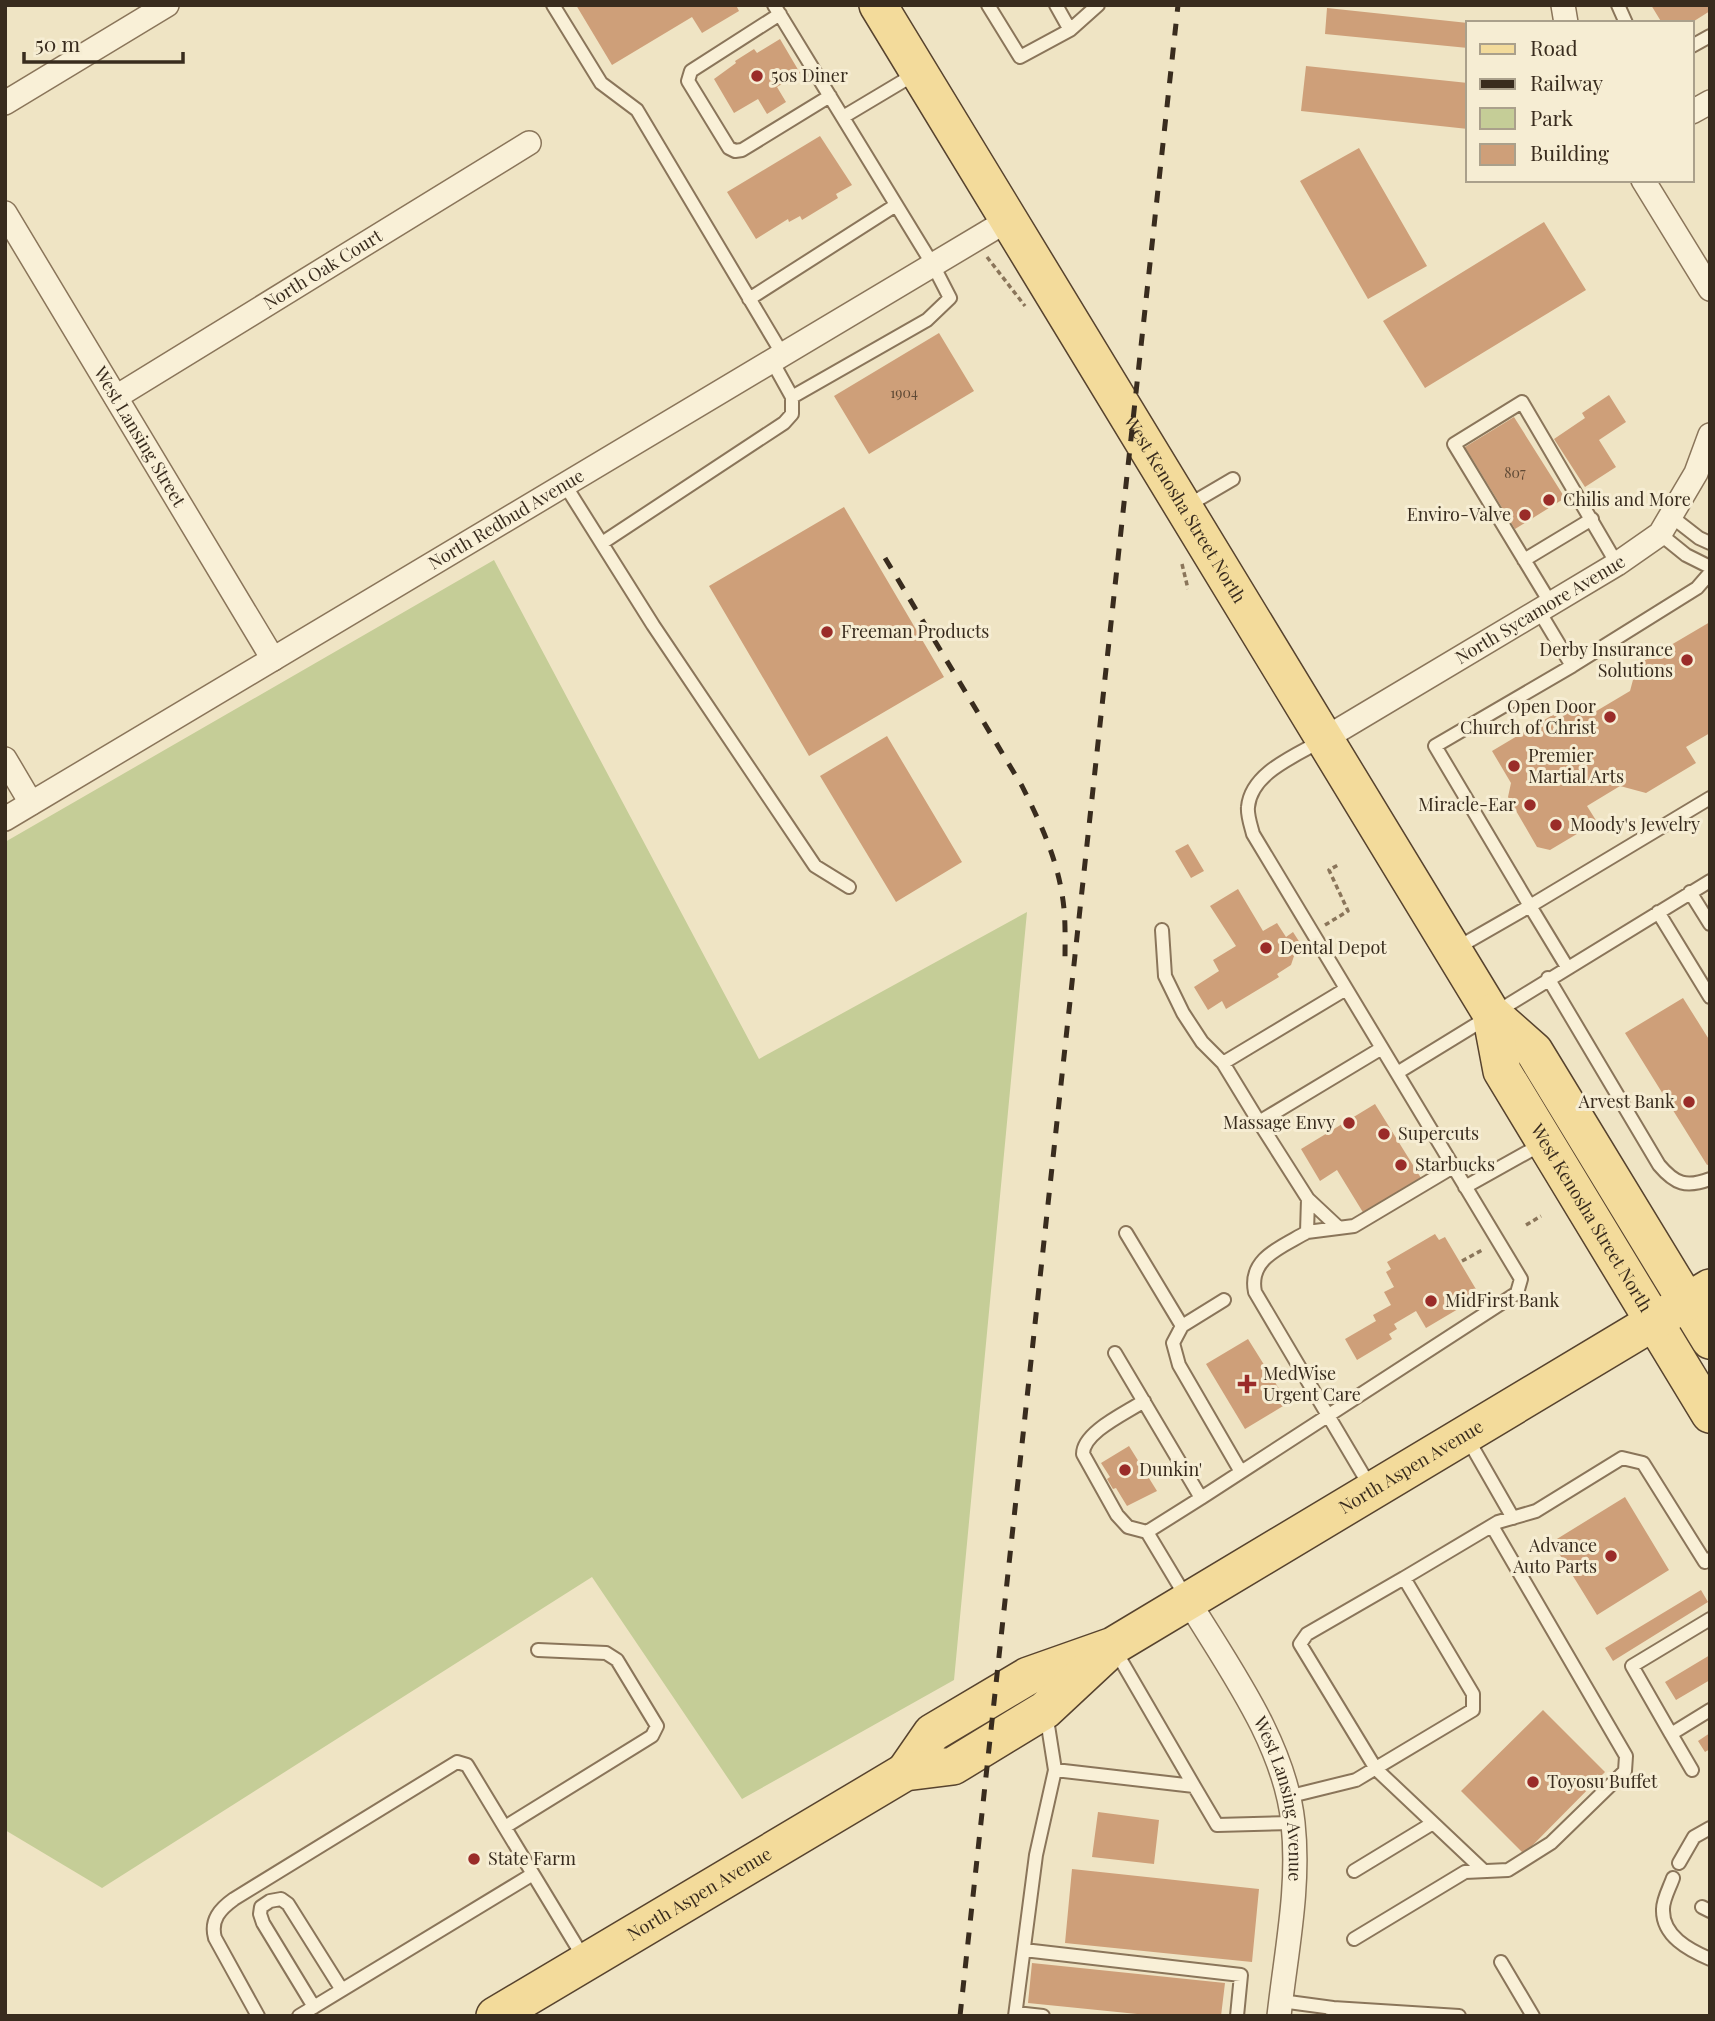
<svg xmlns="http://www.w3.org/2000/svg" width="1715" height="2021" viewBox="0 0 1715 2021" font-family="'Playfair Display',serif">
<style>
.green{fill:#c5cd97}
.building{fill:#ce9f79}
.lines{fill:none;stroke-linecap:round;stroke-linejoin:round}
.lane-casing{stroke:#8a755a;stroke-width:16}
.street-casing{stroke:#8a755a;stroke-width:26}
.primary-casing{stroke:#57432e;stroke-width:40}
.path{stroke:#8a755a;stroke-width:3.5;stroke-dasharray:5 3.5;stroke-linecap:butt}
.lane{stroke:#f9f0d7;stroke-width:12}
.street{stroke:#f9f0d7;stroke-width:23}
.primary{stroke:#f3db9b;stroke-width:37}
.rail{stroke:#392c1e;stroke-width:5;stroke-dasharray:12 12;stroke-linecap:butt}
.poi-dot{fill:#9a2c29;stroke:#f6edd3;stroke-width:2.5}
.labels{text-anchor:middle;stroke-width:6;stroke-linejoin:round;paint-order:stroke}
.number-label{font-size:14px;fill:#5e4935}
.poi-label{font-size:18px;fill:#392c1e;stroke:#f6edd3;text-anchor:start}
.street-label{font-size:18px;fill:#392c1e;stroke:#f6edd3}
</style>
<rect width="100%" height="100%" fill="#efe4c4"/>
<!-- green -->
<path class="green" d="M 494,560 L 759,1059 L 1027,912 L 954,1680 L 742,1799 L 592,1577 L 102,1888 L 5,1830 L 5,842 Z"/>
<!-- building -->
<path class="building" d="M 576,5 L 736,5 L 739,11 L 702,33 L 692,17 L 612,65 Z
M 1651,5 L 1710,5 L 1710,11 L 1691,23 L 1662,23 Z
M 1327,8 L 1468,23 L 1468,48 L 1325,34 Z
M 780,39 L 800,73 L 777,87 L 786,102 L 767,114 L 758,99 L 734,113 L 714,79 L 736,63 L 735,61 L 754,49 L 757,53 Z
M 1306,66 L 1468,83 L 1468,129 L 1301,111 Z
M 820,136 L 852,185 L 836,194 L 838,198 L 802,220 L 800,216 L 789,222 L 788,219 L 756,239 L 727,192 Z
M 1359,148 L 1427,266 L 1368,299 L 1300,181 Z
M 1544,222 L 1586,290 L 1425,388 L 1383,321 Z
M 939,333 L 974,391 L 869,454 L 834,396 Z
M 1609,395 L 1626,422 L 1599,440 L 1616,467 L 1585,487 L 1554,439 L 1585,418 L 1582,413 Z
M 1514,417 L 1565,498 L 1515,529 L 1465,447 Z
M 844,507 L 944,677 L 809,756 L 709,586 Z
M 1710,622 L 1710,733 L 1686,747 L 1696,763 L 1646,793 L 1620,786 L 1587,806 L 1597,822 L 1550,850 L 1537,847 L 1508,797 L 1511,783 L 1492,751 L 1561,710 L 1588,716 L 1630,691 L 1637,665 Z
M 887,736 L 962,862 L 896,902 L 820,776 Z
M 1188,844 L 1204,871 L 1191,878 L 1175,851 Z
M 1238,889 L 1263,931 L 1277,923 L 1286,937 L 1293,932 L 1302,946 L 1296,950 L 1291,965 L 1277,974 L 1279,977 L 1226,1009 L 1222,1001 L 1208,1010 L 1194,987 L 1219,971 L 1213,960 L 1236,946 L 1210,906 Z
M 1683,998 L 1710,1041 L 1710,1164 L 1707,1165 L 1625,1033 Z
M 1375,1104 L 1421,1178 L 1364,1214 L 1337,1170 L 1320,1181 L 1301,1149 Z
M 1435,1234 L 1439,1240 L 1445,1237 L 1480,1296 L 1426,1328 L 1416,1311 L 1394,1324 L 1397,1329 L 1389,1334 L 1392,1339 L 1357,1360 L 1345,1339 L 1376,1321 L 1373,1315 L 1391,1305 L 1384,1292 L 1394,1287 L 1386,1272 L 1391,1269 L 1387,1262 Z
M 1248,1339 L 1288,1403 L 1245,1429 L 1206,1364 Z
M 1129,1446 L 1157,1491 L 1127,1506 L 1116,1488 L 1113,1489 L 1107,1479 L 1110,1477 L 1101,1463 Z
M 1625,1497 L 1669,1570 L 1597,1615 L 1552,1542 Z
M 1701,1590 L 1708,1602 L 1613,1661 L 1605,1648 Z
M 1710,1655 L 1710,1680 L 1676,1700 L 1665,1682 Z
M 1543,1710 L 1605,1772 L 1524,1854 L 1461,1791 Z
M 1710,1733 L 1710,1749 L 1705,1752 L 1698,1741 Z
M 1098,1812 L 1159,1820 L 1154,1864 L 1092,1857 Z
M 1072,1869 L 1259,1889 L 1252,1962 L 1065,1943 Z
M 1032,1963 L 1225,1983 L 1221,2016 L 1157,2016 L 1028,2003 Z"/>
<g class="lines">
<!-- lane casing -->
<g class="lane-casing">
<path id="lane" d="M 553,5 L 601,83 L 637,110 L 783,355
M 774,5 L 933,265 L 950,298 L 927,320 L 792,397
M 988,5 L 1020,57 L 1070,30 L 1098,5
M 1056,5 L 1070,30
M 1618,5 L 1626,23
M 780,14 L 691,71 L 688,81 L 729,148 L 735,151 L 742,150 L 830,96
M 1692,46 L 1710,36
M 843,117 L 915,74
M 749,299 L 896,205
M 565,485 L 653,625 L 815,866 L 849,887
M 1187,506 L 1233,479
M 1672,517 L 1699,538 L 1710,543
M 1660,534 L 1686,555 L 1710,567
M 602,543 L 784,423 L 792,414 L 792,397 L 772,361
M 1524,560 L 1592,519
M 1551,604 L 1454,444 L 1522,402 L 1617,564
M 1539,611 L 1572,666
M 1690,892 L 1710,924
M 1658,912 L 1710,997
M 1162,930 L 1165,976 L 1183,1013 L 1202,1042 L 1223,1063 L 1259,1122 L 1382,1048
M 1455,949 L 1530,906 L 1435,746 L 1572,666 L 1697,588 L 1710,573
M 1567,967 L 1530,906 L 1710,798
M 1548,978 L 1659,1165 C 1675,1184 1686,1188 1710,1179
M 1223,1063 L 1346,989
M 1397,1073 L 1710,881
M 1259,1122 L 1308,1199 L 1307,1232 C 1282,1247 1248,1258 1255,1292 L 1371,1488
M 1465,1187 L 1542,1144
M 1308,1199 L 1339,1228
M 1307,1232 L 1354,1226 L 1453,1167
M 1126,1233 L 1182,1326
M 1224,1300 L 1182,1326 L 1173,1343 L 1179,1365 L 1241,1472
M 1115,1353 L 1201,1498 L 1147,1532 L 1186,1597
M 1144,1401 C 1126,1413 1083,1432 1083,1454 L 1117,1515 L 1128,1527 L 1147,1532
M 1466,1436 L 1513,1518
M 1201,1498 L 1517,1293 L 1521,1279 L 1253,834 C 1251,826 1247,815 1248,807 C 1251,773 1295,756 1321,741
M 1404,1578 L 1307,1634 L 1300,1644 L 1376,1769 L 1484,1871
M 1710,1619 L 1632,1666 L 1671,1734 L 1710,1710
M 1671,1734 L 1692,1770
M 1055,1770 L 1194,1786 L 1115,1650
M 1194,1786 L 1217,1825 L 1293,1823
M 1287,1797 L 1356,1780 L 1473,1710 L 1473,1694 L 1404,1578 L 1498,1522 L 1536,1511 L 1622,1458 L 1643,1463 L 1705,1562 L 1710,1559
M 505,1827 L 652,1736 L 657,1726 L 617,1660 L 606,1653 L 538,1650
M 1679,1863 L 1694,1837 L 1710,1828
M 1354,1871 L 1433,1823
M 1673,1878 C 1670,1887 1663,1899 1663,1909 C 1662,1936 1689,1950 1710,1959
M 1702,1907 L 1710,1911
M 1354,1939 L 1465,1872 L 1508,1870 L 1551,1843 L 1625,1771 L 1626,1756 L 1492,1526
M 1024,1950 L 1241,1975 L 1237,2016
M 1501,1962 L 1533,2016
M 1281,2001 L 1333,2008 L 1332,2015
M 314,2007 L 263,1923 L 260,1914 L 261,1907 L 270,1901 L 281,1899 L 288,1904 L 342,1990
M 1333,2008 L 1459,2016
M 1016,2013 L 1043,2016
M 258,2016 L 215,1938 C 210,1920 220,1909 234,1899 L 457,1762 L 467,1765 L 585,1960
M 299,2016 L 533,1874
M 1015,2016 L 1036,1855 L 1055,1770 L 1046,1713"/>
</g>
<!-- street casing -->
<g class="street-casing">
<g id="street">
<path d="M 1563,5 L 1566,23"/>
<path d="M 5,103 L 167,5"/>
<path d="M 1692,112 L 1710,102"/>
<path d="M 1643,180 L 1710,289"/>
<path id="s1" d="M 5,213 L 273,659"/>
<path id="s2" d="M 116,397 L 529,143"/>
<path id="s3" d="M 1324,739 L 1617,564 L 1660,534 L 1696,473 L 1710,435"/>
<path d="M 5,759 L 31,803"/>
<path id="s4" d="M 5,819 L 1008,220"/>
<path id="s5" d="M 1189,1602 C 1229,1668 1285,1744 1293,1823 C 1300,1887 1286,1952 1279,2016"/>
</g>
</g>
<!-- primary casing -->
<g class="primary-casing">
<g id="primary">
<path id="s6" d="M 878,5 L 1491,1013 L 1534,1051 L 1710,1340"/>
<path id="s7" d="M 1491,1013 L 1502,1071 L 1710,1414"/>
<path id="s8" d="M 905,1772 L 932,1733 L 1028,1676 L 1113,1646 L 1710,1288"/>
<path id="s9" d="M 495,2016 L 905,1772 L 953,1766 L 1045,1710 L 1104,1655"/>
</g>
</g>
<!-- path -->
<path class="path" d="M 987,257 L 1025,306
M 1182,564 L 1188,589
M 1325,925 L 1348,911 L 1329,870 L 1338,865
M 1526,1225 L 1541,1216
M 1462,1261 L 1484,1249"/>
<!-- lane -->
<use href="#lane" class="lane"/>
<!-- street -->
<use href="#street" class="street"/>
<!-- primary -->
<use href="#primary" class="primary"/>
<!-- rail -->
<path class="rail" d="M 885,558 L 1022,786 C 1039,820 1056,856 1062,894 C 1066,916 1065,939 1065,960
M 960,2016 L 1178,5"/>
</g>
<!-- markers -->
<g class="poi-dot">
<circle cx="757" cy="76" r="7"/>
<circle cx="1549" cy="500" r="7"/>
<circle cx="1525" cy="515" r="7"/>
<circle cx="827" cy="632" r="7"/>
<circle cx="1687" cy="660" r="7"/>
<circle cx="1610" cy="717" r="7"/>
<circle cx="1514" cy="766" r="7"/>
<circle cx="1530" cy="805" r="7"/>
<circle cx="1556" cy="825" r="7"/>
<circle cx="1266" cy="948" r="7"/>
<circle cx="1689" cy="1102" r="7"/>
<circle cx="1349" cy="1123" r="7"/>
<circle cx="1384" cy="1134" r="7"/>
<circle cx="1401" cy="1165" r="7"/>
<circle cx="1431" cy="1301" r="7"/>
<path d="M1243.5 1373.5h7v7h7v7h-7v7h-7v-7h-7v-7h7z"/>
<circle cx="1125" cy="1470" r="7"/>
<circle cx="1611" cy="1556" r="7"/>
<circle cx="1533" cy="1782" r="7"/>
<circle cx="474" cy="1859" r="7"/>
</g>
<g class="labels">
<!-- number labels -->
<g class="number-label">
<text x="904" y="398">1904</text>
<text x="1515" y="478">807</text>
</g>
<!-- poi labels -->
<g class="poi-label">
<text x="771" y="82">50s Diner</text>
<text x="1563" y="506">Chilis and More</text>
<text x="1511" y="521" text-anchor="end">Enviro-Valve</text>
<text x="841" y="638">Freeman Products</text>
<text x="1673" y="656" text-anchor="end">Derby Insurance<tspan x="1673" dy="21">Solutions</tspan></text>
<text x="1596" y="713" text-anchor="end">Open Door<tspan x="1596" dy="21">Church of Christ</tspan></text>
<text x="1528" y="762">Premier<tspan x="1528" dy="21">Martial Arts</tspan></text>
<text x="1516" y="811" text-anchor="end">Miracle-Ear</text>
<text x="1570" y="831">Moody's Jewelry</text>
<text x="1280" y="954">Dental Depot</text>
<text x="1675" y="1108" text-anchor="end">Arvest Bank</text>
<text x="1335" y="1129" text-anchor="end">Massage Envy</text>
<text x="1398" y="1140">Supercuts</text>
<text x="1415" y="1171">Starbucks</text>
<text x="1445" y="1307">MidFirst Bank</text>
<text x="1263" y="1380">MedWise<tspan x="1263" dy="21">Urgent Care</tspan></text>
<text x="1139" y="1476">Dunkin'</text>
<text x="1597" y="1552" text-anchor="end">Advance<tspan x="1597" dy="21">Auto Parts</tspan></text>
<text x="1547" y="1788">Toyosu Buffet</text>
<text x="488" y="1865">State Farm</text>
</g>
<!-- street labels -->
<g class="street-label">
<text dy="6" stroke="none"><textPath href="#s2" startOffset="243">North Oak Court</textPath></text>
<text dy="6" stroke="none"><textPath href="#s1" startOffset="261">West Lansing Street</textPath></text>
<text dy="6" stroke="none"><textPath href="#s6" startOffset="590">West Kenosha Street North</textPath></text>
<text dy="6" stroke="none"><textPath href="#s4" startOffset="584">North Redbud Avenue</textPath></text>
<text dy="6" stroke="none"><textPath href="#s3" startOffset="252">North Sycamore Avenue</textPath></text>
<text dy="6" stroke="none"><textPath href="#s7" startOffset="231">West Kenosha Street North</textPath></text>
<text dy="6" stroke="none"><textPath href="#s8" startOffset="597">North Aspen Avenue</textPath></text>
<text dy="6" stroke="none"><textPath href="#s5" startOffset="220">West Lansing Avenue</textPath></text>
<text dy="6" stroke="none"><textPath href="#s9" startOffset="238">North Aspen Avenue</textPath></text>
</g>
</g>
<!-- border -->
<rect width="1715" height="2021" fill="none" stroke="#392c1e" stroke-width="14"/>
<!-- legend -->
<rect x="1466" y="21" width="228" height="161" fill="#f6edd3" stroke="#aaa08b" stroke-width="2"/>
<rect x="1480" y="44" width="35" height="10" fill="#f3db9b" stroke="#aaa08b" stroke-width="2"/>
<text x="1530" y="56" font-size="21" fill="#392c1e">Road</text>
<rect x="1480" y="79" width="35" height="10" fill="#392c1e" stroke="#aaa08b" stroke-width="2"/>
<text x="1530" y="91" font-size="21" fill="#392c1e">Railway</text>
<rect x="1480" y="108" width="35" height="21" fill="#c5cd97" stroke="#aaa08b" stroke-width="2"/>
<text x="1530" y="126" font-size="21" fill="#392c1e">Park</text>
<rect x="1480" y="144" width="35" height="21" fill="#ce9f79" stroke="#aaa08b" stroke-width="2"/>
<text x="1530" y="161" font-size="21" fill="#392c1e">Building</text>
<!-- scale -->
<path d="M24 52v10h159v-10" fill="none" stroke="#392c1e" stroke-width="3.5"/>
<text x="35" y="52" font-size="21" fill="#392c1e" stroke="#f6edd3" stroke-width="5" paint-order="stroke">50 m</text>
</svg>
